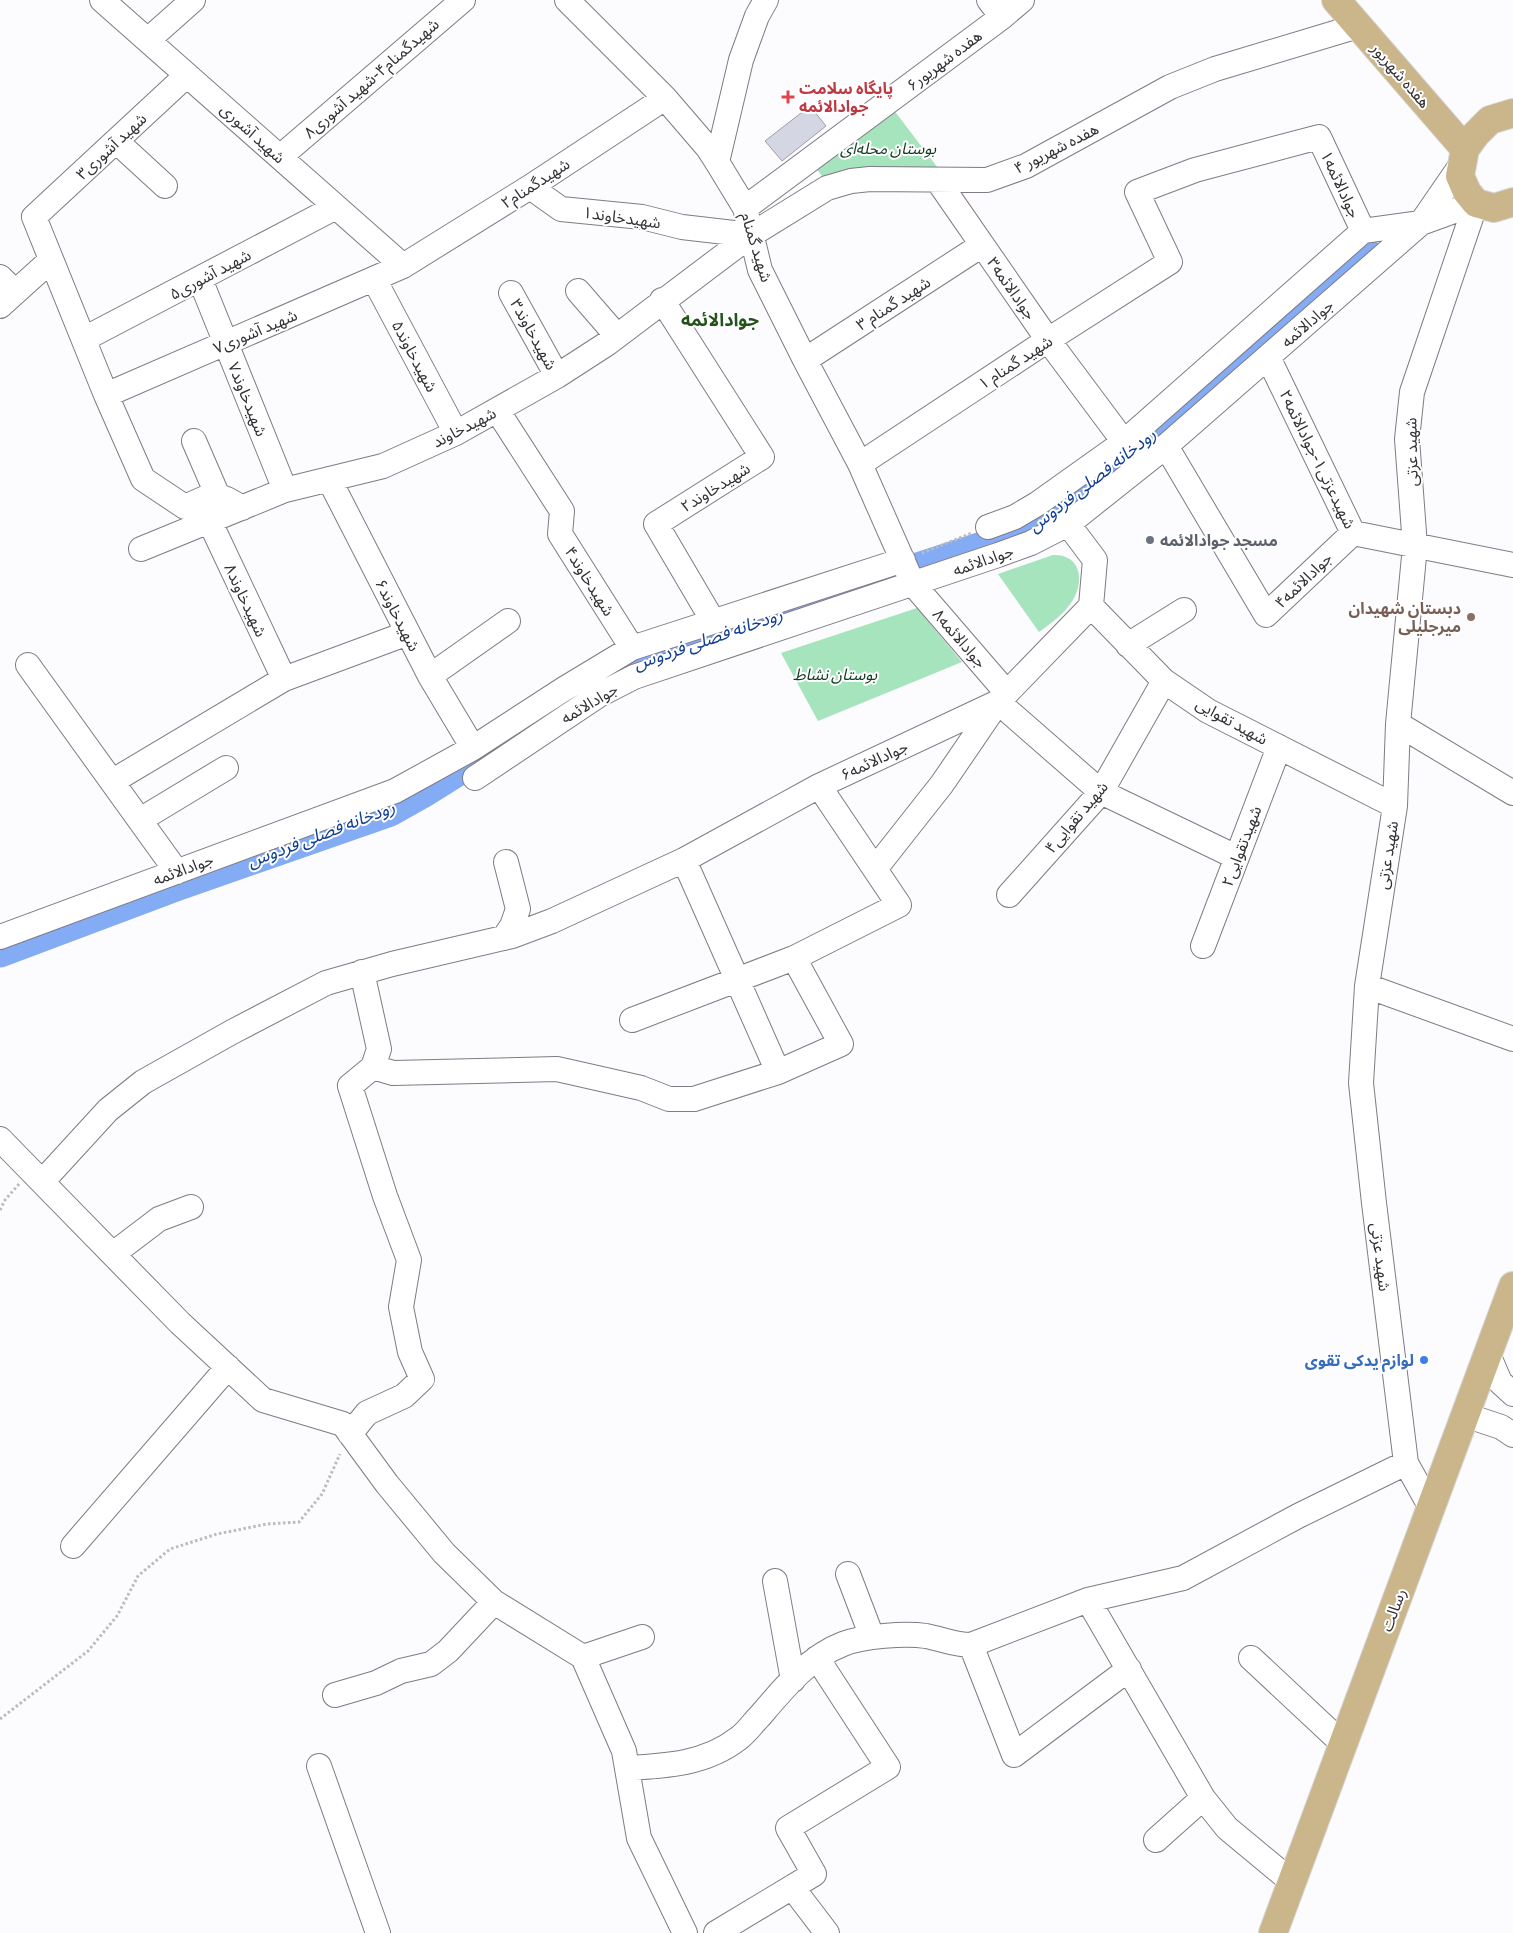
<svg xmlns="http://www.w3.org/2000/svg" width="1513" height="1933" viewBox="0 0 1513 1933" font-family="Literata,'Noto Sans Arabic',serif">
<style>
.green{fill:#a5e4bc}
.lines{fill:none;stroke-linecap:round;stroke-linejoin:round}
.river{stroke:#83acf5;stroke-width:31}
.building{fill:#d5d6e3;stroke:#9d9ea9}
.minor-casing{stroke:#807a85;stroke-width:26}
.major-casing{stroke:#d6d6d7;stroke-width:30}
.path{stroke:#bdbbbe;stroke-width:3;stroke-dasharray:2.5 2.5;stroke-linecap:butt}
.minor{stroke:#fff;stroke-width:24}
.major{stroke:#cbb68c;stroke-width:28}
.health-dot{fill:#e0444e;stroke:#fff;stroke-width:2}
.worship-dot{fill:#6b7280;stroke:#fff;stroke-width:2}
.education-dot{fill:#8d6e63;stroke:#fff;stroke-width:2}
.shop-dot{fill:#3f7fe0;stroke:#fff;stroke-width:2}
.labels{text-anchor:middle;stroke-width:4;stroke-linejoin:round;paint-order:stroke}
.street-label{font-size:16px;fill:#333135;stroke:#fff}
.health-label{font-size:16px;font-weight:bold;fill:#be3a42;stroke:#fff;text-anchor:start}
.park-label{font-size:16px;font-style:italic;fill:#153b26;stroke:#fff}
.worship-label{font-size:16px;font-weight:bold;fill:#5b616d;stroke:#fff;text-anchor:start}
.education-label{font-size:16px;font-weight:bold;fill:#785e54;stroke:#fff;text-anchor:end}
.shop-label{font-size:16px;font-weight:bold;fill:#366cbe;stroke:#fff;text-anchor:end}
.neighbourhood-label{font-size:18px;font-weight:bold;fill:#23521b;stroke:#fff}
.water-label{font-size:18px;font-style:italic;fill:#123e91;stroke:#fff}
</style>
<rect width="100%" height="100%" fill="#fcfbfd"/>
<!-- green -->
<path class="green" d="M 893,109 L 941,172 L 825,180 L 816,168 Z
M 1053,555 C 1082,554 1085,583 1071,603 C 1063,615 1050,624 1039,632 L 998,574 Z
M 917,608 L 962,662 L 818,721 L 781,653 Z"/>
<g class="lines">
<!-- river -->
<path class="river" d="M 0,952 L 181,884 L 390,811 L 422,793 L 618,671 L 712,635 L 1025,533 L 1046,521 L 1124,459 L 1364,250"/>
</g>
<!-- building -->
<path class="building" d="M 810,106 L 826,126 L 782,161 L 765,141 Z"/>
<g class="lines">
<!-- minor casing -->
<g class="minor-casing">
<path id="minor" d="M 102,0 L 403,266
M 567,0 L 665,98 L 708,148 L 717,162 L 745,208 L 760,270 L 805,360 L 860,464 L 913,584 L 1007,693
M 989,0 L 1002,17
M 148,40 L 193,0
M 187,75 L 34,217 L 106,395 L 143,479 L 185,507 C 214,494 214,490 242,508
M 116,141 L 165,186
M 280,157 L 463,0
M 717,162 L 741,60 L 757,16 L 766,0
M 938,181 L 1048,340 L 1133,454
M 530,187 L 561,209 L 642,217 L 682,227 L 751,235
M 745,208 L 1002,17 L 1022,0
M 0,277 L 15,292
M 200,279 L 285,490
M 374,279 L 456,433
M 578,291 L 617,336
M 511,293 L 557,376
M 662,300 L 762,457 L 656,524 L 713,621
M 0,306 L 51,260
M 84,339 L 336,207
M 1268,357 L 1353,533 L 1513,565
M 805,360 L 982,245
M 106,395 L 403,266 L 530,187 L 665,98
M 497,410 L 562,511 L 560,534 L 632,648
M 194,441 L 223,508
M 1166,446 L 1266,615 L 1353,533
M 860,464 L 1048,340 L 1170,262 L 1137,192 L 1195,170 L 1319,137 L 1363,231
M 329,479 L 430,676 L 473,748
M 209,520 L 284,679
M 988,527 L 1015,517 L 1037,504 L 1124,442 L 1363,231 L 1421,223 L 1476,203
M 141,549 L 285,490 L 383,466 L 456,433 L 557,376 L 608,343 L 751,235 L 827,188 L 851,181 L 870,179 L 987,180 L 1026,166 L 1170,87 L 1215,69 L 1358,26
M 1091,606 L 1164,681 L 1208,711 L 1395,806
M 1128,645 L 1184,610
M 28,665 L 177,872
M 430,676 L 508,621
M 998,702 L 1101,792 L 1236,857
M 1398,724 L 1513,793
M 475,778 L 599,695 L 634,677 L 998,555 L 1031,543 L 1068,524 L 1166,446 L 1421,223 L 1463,162
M 113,781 L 284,679 L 408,633
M 140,820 L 226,768
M 684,860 L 778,1072
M 875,869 L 942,784 L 998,702
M 1009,895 L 1101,792 L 1164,681
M 0,937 L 395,791 L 473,748 L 564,689 L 632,648 L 903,560
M 504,938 L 512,926 L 518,909 L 506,862
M 1203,946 L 1279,747
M 1367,986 L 1513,1039
M 632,1020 L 794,958 L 899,905 L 819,786
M 373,1067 L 393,1073 L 557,1069 L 641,1088 L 669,1099 L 694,1099 L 778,1072 L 841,1044 L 794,958
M 0,1139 L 180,1323 L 263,1400 L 343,1424 L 387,1484 L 444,1553 L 494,1602 L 583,1657 L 624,1751 L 639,1838 L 685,1933
M 42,1182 L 108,1110 L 143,1082 L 232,1032 L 326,983 L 392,964 L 512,936 L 552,921 L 684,860 L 819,786 L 998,702 L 1091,606 L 1095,560 L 1068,524
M 113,1254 L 159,1219 L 191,1207
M 1488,1354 L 1500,1382 L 1513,1394
M 1465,1415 L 1501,1427 L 1513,1435
M 350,1434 L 367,1413 L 404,1396 L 422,1379 L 410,1352 L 401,1307 L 409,1260 L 385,1196 L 350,1086 L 373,1067 L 379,1049 L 362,972
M 1431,1508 L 1406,1463 L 1374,1203 L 1361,1083 L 1367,986 L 1395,806 L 1398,724 L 1415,546 L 1407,439 L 1412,392 L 1476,203
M 73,1546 L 228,1367
M 848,1574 L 872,1637
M 775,1581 L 793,1680
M 1088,1600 L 1203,1798 L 1227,1828 L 1292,1882
M 971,1645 L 1014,1755 L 1129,1669
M 583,1657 L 642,1637
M 1251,1658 L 1343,1744
M 335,1695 L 376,1683 L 401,1671 L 431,1664 L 448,1651 L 494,1602
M 319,1766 L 378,1933
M 627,1768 C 666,1766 706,1764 739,1738 C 747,1732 753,1723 760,1716 C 783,1689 809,1657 843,1644 C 863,1636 905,1633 926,1636 C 942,1639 955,1645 971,1645 L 1088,1600 L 1183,1578 L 1298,1516 L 1406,1463
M 1156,1840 L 1203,1798
M 792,1887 L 827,1933
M 716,1933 L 814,1874 L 788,1828 L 888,1767 L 817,1658"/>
</g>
<!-- major casing -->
<g class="major-casing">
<path id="major" d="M 1336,0 L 1465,149
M 1513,113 L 1490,120 L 1476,134 L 1465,149 L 1460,176 L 1467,192 L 1476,203 L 1494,208 L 1513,202
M 1273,1933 L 1513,1286"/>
</g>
<!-- path -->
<path class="path" d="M 922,553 L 972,533
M 0,1210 L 5,1200 L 19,1184
M 0,1719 L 88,1651 L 117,1616 L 138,1576 L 170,1549 L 217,1534 L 267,1524 L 299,1522 L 322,1494 L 340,1454"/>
<!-- minor -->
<use href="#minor" class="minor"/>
<!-- major -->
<use href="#major" class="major"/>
</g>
<!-- markers -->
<path class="health-dot" d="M785.5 89.5h5v5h5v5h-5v5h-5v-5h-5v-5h5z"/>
<circle class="worship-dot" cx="1150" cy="540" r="5"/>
<circle class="education-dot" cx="1471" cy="617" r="5"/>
<circle class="shop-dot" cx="1424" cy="1360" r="5"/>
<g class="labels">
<!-- street labels -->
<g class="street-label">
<text transform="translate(944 60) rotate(-37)" y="6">هفده شهریور۶</text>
<text transform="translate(1401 75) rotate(49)" y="6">هفده شهریور</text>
<text transform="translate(371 78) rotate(-41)" y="6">شهیدگمنام۴-شهید آشوری۸</text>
<text transform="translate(253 133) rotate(42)" y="6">شهید آشوری</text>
<text transform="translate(111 146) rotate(-43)" y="6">شهید آشوری۳</text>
<text transform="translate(1056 148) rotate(-27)" y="6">هفده شهریور ۴</text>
<text transform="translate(535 183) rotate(-33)" y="6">شهیدگمنام۲</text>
<text transform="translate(1341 184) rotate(65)" y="6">جوادالائمه۱</text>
<text transform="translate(622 217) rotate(8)" y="6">شهیدخاوند۱</text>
<text transform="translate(757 247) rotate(73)" y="6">شهید گمنام</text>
<text transform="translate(210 274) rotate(-28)" y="6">شهید آشوری۵</text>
<text transform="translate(1012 288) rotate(55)" y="6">جوادالائمه۳</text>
<text transform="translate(893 303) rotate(-33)" y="6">شهید گمنام ۳</text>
<text transform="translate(1307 323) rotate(-41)" y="6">جوادالائمه</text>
<text transform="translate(255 331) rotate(-23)" y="6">شهید آشوری۷</text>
<text transform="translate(534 334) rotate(61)" y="6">شهیدخاوند۳</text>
<text transform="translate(415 356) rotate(62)" y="6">شهیدخاوند۵</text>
<text transform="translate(1015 362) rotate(-33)" y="6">شهید گمنام ۱</text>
<text transform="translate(248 399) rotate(68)" y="6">شهیدخاوند۷</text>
<text transform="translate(464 427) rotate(-27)" y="6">شهیدخاوند</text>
<text transform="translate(1411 452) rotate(-91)" y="6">شهید عزتی</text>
<text transform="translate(1318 459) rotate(64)" y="6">شهیدعزتی۱-جوادالائمه۲</text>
<text transform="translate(715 487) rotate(-32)" y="6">شهیدخاوند۲</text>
<text transform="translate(983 560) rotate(-19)" y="6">جوادالائمه</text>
<text transform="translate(1303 580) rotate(-44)" y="6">جوادالائمه۴</text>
<text transform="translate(590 581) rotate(58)" y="6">شهیدخاوند۴</text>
<text transform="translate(246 600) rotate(65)" y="6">شهیدخاوند۸</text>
<text transform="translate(398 615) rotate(63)" y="6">شهیدخاوند۶</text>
<text transform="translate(960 638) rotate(49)" y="6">جوادالائمه۸</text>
<text transform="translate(589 703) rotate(-31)" y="6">جوادالائمه</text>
<text transform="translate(1232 721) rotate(29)" y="6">شهید تقوایی</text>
<text transform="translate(874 760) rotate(-25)" y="6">جوادالائمه۶</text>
<text transform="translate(1076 817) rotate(-50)" y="6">شهید تقوایی۴</text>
<text transform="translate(1241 846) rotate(-69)" y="6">شهیدتقوایی۲</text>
<text transform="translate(1387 855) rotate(-81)" y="6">شهید عزتی</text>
<text transform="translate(183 869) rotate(-20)" y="6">جوادالائمه</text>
<text transform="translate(1381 1257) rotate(83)" y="6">شهید عزتی</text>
<text transform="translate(1393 1610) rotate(-70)" y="6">رسالت</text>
</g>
<!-- health labels -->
<g class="health-label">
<text x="799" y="94">پایگاه سلامت<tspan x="799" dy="18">جوادالائمه</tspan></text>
</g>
<!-- park labels -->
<g class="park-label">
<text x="888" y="154">بوستان محله‌ای</text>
<text x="835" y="680">بوستان نشاط</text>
</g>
<!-- worship labels -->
<g class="worship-label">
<text x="1160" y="546">مسجد جوادالائمه</text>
</g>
<!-- education labels -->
<g class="education-label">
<text x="1461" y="614">دبستان شهیدان<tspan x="1461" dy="18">میرجلیلی</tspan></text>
</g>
<!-- shop labels -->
<g class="shop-label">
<text x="1414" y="1366">لوازم یدکی تقوی</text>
</g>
<!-- neighbourhood labels -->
<g class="neighbourhood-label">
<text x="720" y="326">جوادالائمه</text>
</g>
<!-- water labels -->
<g class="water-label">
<text transform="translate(1092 480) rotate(-38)" y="6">رودخانه فصلی فردوس</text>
<text transform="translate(708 639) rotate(-19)" y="6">رودخانه فصلی فردوس</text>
<text transform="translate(321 834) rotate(-21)" y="6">رودخانه فصلی فردوس</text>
</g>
</g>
</svg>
